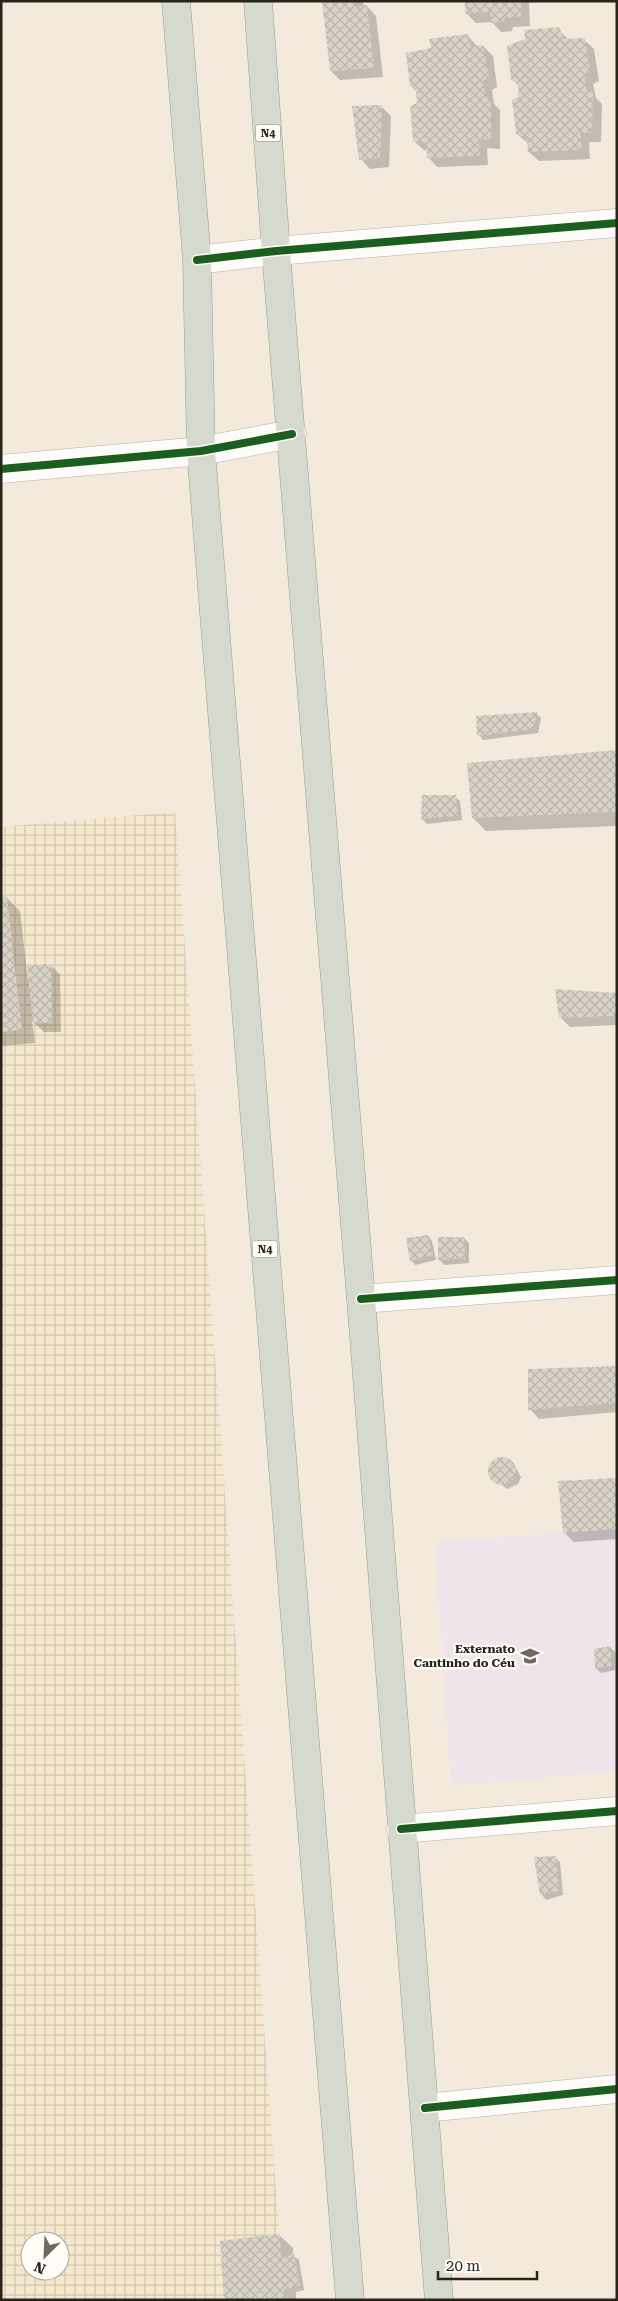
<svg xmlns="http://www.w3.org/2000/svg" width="618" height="2301" viewBox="0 0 618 2301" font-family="'Roboto Serif',serif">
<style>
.industrial{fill:url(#industrial-grid);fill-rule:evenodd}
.education{fill:#eee4ea}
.shadow{fill:#0003}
.building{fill:url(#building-cross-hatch)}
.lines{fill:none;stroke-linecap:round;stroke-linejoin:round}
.minor-casing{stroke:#b7b0a6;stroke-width:29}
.tertiary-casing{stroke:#b7b0a6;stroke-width:29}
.trunk-casing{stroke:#9a9e8b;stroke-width:29}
.minor{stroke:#fdfcfa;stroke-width:28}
.tertiary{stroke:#fdfcfa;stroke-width:28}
.trunk{stroke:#d5d9ce;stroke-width:28}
.cycleway-casing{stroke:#fffcf7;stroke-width:11}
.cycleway{stroke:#1b5e20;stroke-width:8}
.labels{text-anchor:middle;stroke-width:4.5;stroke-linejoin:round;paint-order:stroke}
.shield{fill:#fffcf7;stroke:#69655d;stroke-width:1}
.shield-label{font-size:11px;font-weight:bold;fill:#29241b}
.poi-label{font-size:12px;font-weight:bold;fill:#29241b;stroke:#fffcf7;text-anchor:end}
</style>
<defs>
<pattern id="industrial-grid" width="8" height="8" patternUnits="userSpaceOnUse" patternTransform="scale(1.25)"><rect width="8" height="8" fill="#f6e8cf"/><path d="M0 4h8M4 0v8" fill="none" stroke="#d3c7b1"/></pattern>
<pattern id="building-cross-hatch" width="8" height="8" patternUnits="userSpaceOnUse" patternTransform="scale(1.25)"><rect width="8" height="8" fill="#d9d3c7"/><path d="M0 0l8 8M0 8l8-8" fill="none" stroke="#bab5aa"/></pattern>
</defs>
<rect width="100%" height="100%" fill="#f3eadc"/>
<!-- industrial -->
<path class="industrial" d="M 175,812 L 284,2300 L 1,2300 L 1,827 ZM 30,2241 L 60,2241 L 60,2271 L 30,2271 Z"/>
<!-- education -->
<path class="education" d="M 617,1529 L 617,1771 L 451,1786 L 435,1542 Z"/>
<!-- shadow -->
<path class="shadow" d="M 324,1 L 363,1 L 364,7 L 367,6 L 376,16 L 383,77 L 340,80 L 331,71 Z
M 466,1 L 529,1 L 530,26 L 513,27 L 512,31 L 501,32 L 492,22 L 476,23 L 466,13 Z
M 558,29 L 569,40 L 584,40 L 594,49 L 599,81 L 593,84 L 596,98 L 602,104 L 601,142 L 589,142 L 590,159 L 539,161 L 529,152 L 529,144 L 517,134 L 519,86 L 512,79 Z
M 468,36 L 478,47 L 483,46 L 493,56 L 497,87 L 492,90 L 494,104 L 500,110 L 500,149 L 487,148 L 488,165 L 437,167 L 428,157 L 427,151 L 424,150 L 414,141 L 419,104 L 418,93 L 411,86 L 433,49 Z
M 381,106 L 391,116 L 389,167 L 370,169 L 361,159 Z
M 536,713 L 541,718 L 538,733 L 483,740 L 479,735 Z
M 617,752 L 617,826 L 486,831 L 473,818 Z
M 423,796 L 455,797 L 460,801 L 462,820 L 427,824 L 422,819 Z
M 1,898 L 7,898 L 20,911 L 28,981 L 50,965 L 60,974 L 61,1032 L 44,1032 L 32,1021 L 35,1043 L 1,1046 Z
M 617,994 L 617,1025 L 570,1027 L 560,1017 Z
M 428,1236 L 432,1241 L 436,1260 L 415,1265 L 411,1260 Z
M 439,1238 L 464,1238 L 469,1243 L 469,1263 L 444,1265 L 440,1260 Z
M 617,1367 L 617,1412 L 539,1419 L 530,1409 Z
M 502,1458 L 510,1461 L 515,1466 L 521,1477 L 518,1484 L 507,1489 L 491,1477 L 490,1468 L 494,1461 Z
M 617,1479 L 617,1539 L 574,1542 L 564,1532 Z
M 610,1647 L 615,1652 L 615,1670 L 601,1673 L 597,1669 L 595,1650 Z
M 555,1857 L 560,1862 L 563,1895 L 546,1900 L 542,1895 L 535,1858 Z
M 279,2235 L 293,2248 L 293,2256 L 299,2260 L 304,2290 L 296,2292 L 296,2300 L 225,2300 Z"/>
<!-- building -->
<path class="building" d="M 322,1 L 355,1 L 355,7 L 367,5 L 374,68 L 330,71 Z
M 465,1 L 521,1 L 521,17 L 504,18 L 503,22 L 491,23 L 490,12 L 465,14 Z
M 559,27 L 564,39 L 585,38 L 590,71 L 584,74 L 587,91 L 593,93 L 592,133 L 580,133 L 582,150 L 528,152 L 527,138 L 516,134 L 512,100 L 519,97 L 518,83 L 511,80 L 507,46 L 525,39 L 524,30 Z
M 468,34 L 471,47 L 483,45 L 489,77 L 483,81 L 486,97 L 491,99 L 491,140 L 479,139 L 480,156 L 427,158 L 426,143 L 413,141 L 410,106 L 417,103 L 416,89 L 410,86 L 406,53 L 431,48 L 429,39 Z
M 382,105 L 380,158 L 359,160 L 352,106 Z
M 537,712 L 534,729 L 477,736 L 476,716 Z
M 617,750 L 617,812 L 472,818 L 467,763 Z
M 422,795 L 456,795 L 458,816 L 421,819 Z
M 1,897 L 7,897 L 22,1030 L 1,1032 Z
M 51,964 L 52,1023 L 33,1023 L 27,965 Z
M 555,989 L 617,993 L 617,1016 L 559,1018 Z
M 428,1235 L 432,1255 L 410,1261 L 406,1238 Z
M 438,1237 L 464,1237 L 465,1259 L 438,1260 Z
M 617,1366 L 617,1403 L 528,1410 L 528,1369 Z
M488 1471a14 14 0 1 1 28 0a14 14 0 1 1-28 0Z
M 617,1478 L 617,1529 L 563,1533 L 558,1481 Z
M 611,1646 L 611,1666 L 595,1669 L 594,1649 Z
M 556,1856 L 559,1891 L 540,1895 L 534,1857 Z
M 280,2234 L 281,2258 L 294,2254 L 300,2286 L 284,2289 L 284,2300 L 224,2300 L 220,2241 Z"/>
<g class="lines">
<!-- minor casing -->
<g class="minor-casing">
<path id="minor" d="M 197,260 L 276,251 L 617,223
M 361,1299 L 617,1280
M 401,1829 L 617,1811
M 425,2108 L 617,2089"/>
</g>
<!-- tertiary casing -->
<g class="tertiary-casing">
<path id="tertiary" d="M 1,469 L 201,451 L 292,434"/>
</g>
<!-- trunk casing -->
<g class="trunk-casing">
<path id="trunk" d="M 176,1 L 197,260 L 201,451 L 350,2300
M 258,1 L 277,265 L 361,1299 L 439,2300"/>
</g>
<!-- minor -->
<use href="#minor" class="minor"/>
<!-- tertiary -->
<use href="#tertiary" class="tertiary"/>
<!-- trunk -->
<use href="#trunk" class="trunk"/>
<!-- cycleway casing -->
<g class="cycleway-casing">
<path id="cycleway" d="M 197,260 L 276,251 L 617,223
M 1,469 L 201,451 L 292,434
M 361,1299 L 617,1280
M 401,1829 L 617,1811
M 425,2108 L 617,2089"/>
</g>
<!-- cycleway -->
<use href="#cycleway" class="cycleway"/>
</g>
<!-- icons -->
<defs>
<g id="school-bare" transform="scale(1.5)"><path d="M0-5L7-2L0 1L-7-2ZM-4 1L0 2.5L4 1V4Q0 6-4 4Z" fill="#70695f" stroke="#fffcf7" stroke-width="2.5" paint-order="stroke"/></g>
</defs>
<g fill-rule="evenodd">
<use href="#school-bare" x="530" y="1656"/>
</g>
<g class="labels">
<!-- shield labels -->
<g class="shield">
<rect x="255.5" y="124.5" width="25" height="17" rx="4"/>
<rect x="252.5" y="1240.5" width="25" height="17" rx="4"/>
</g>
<g class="shield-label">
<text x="268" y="137">N4</text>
<text x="265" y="1253">N4</text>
</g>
<!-- poi labels -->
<g class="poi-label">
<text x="515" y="1653">Externato<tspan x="515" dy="14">Cantinho do Céu</tspan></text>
</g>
</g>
<!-- border -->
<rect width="618" height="2301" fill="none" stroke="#29241b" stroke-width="5"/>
<!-- north arrow -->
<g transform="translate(45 2256) rotate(204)"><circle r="24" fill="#fffcf7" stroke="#a9a69f"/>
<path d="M0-4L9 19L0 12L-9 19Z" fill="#70695f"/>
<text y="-8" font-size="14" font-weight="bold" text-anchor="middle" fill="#29241b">N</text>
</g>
<!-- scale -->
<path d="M438 2271v8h99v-8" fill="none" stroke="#29241b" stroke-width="2.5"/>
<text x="446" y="2271" font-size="15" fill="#29241b" stroke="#fffcf7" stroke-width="4" paint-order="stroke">20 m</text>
</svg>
